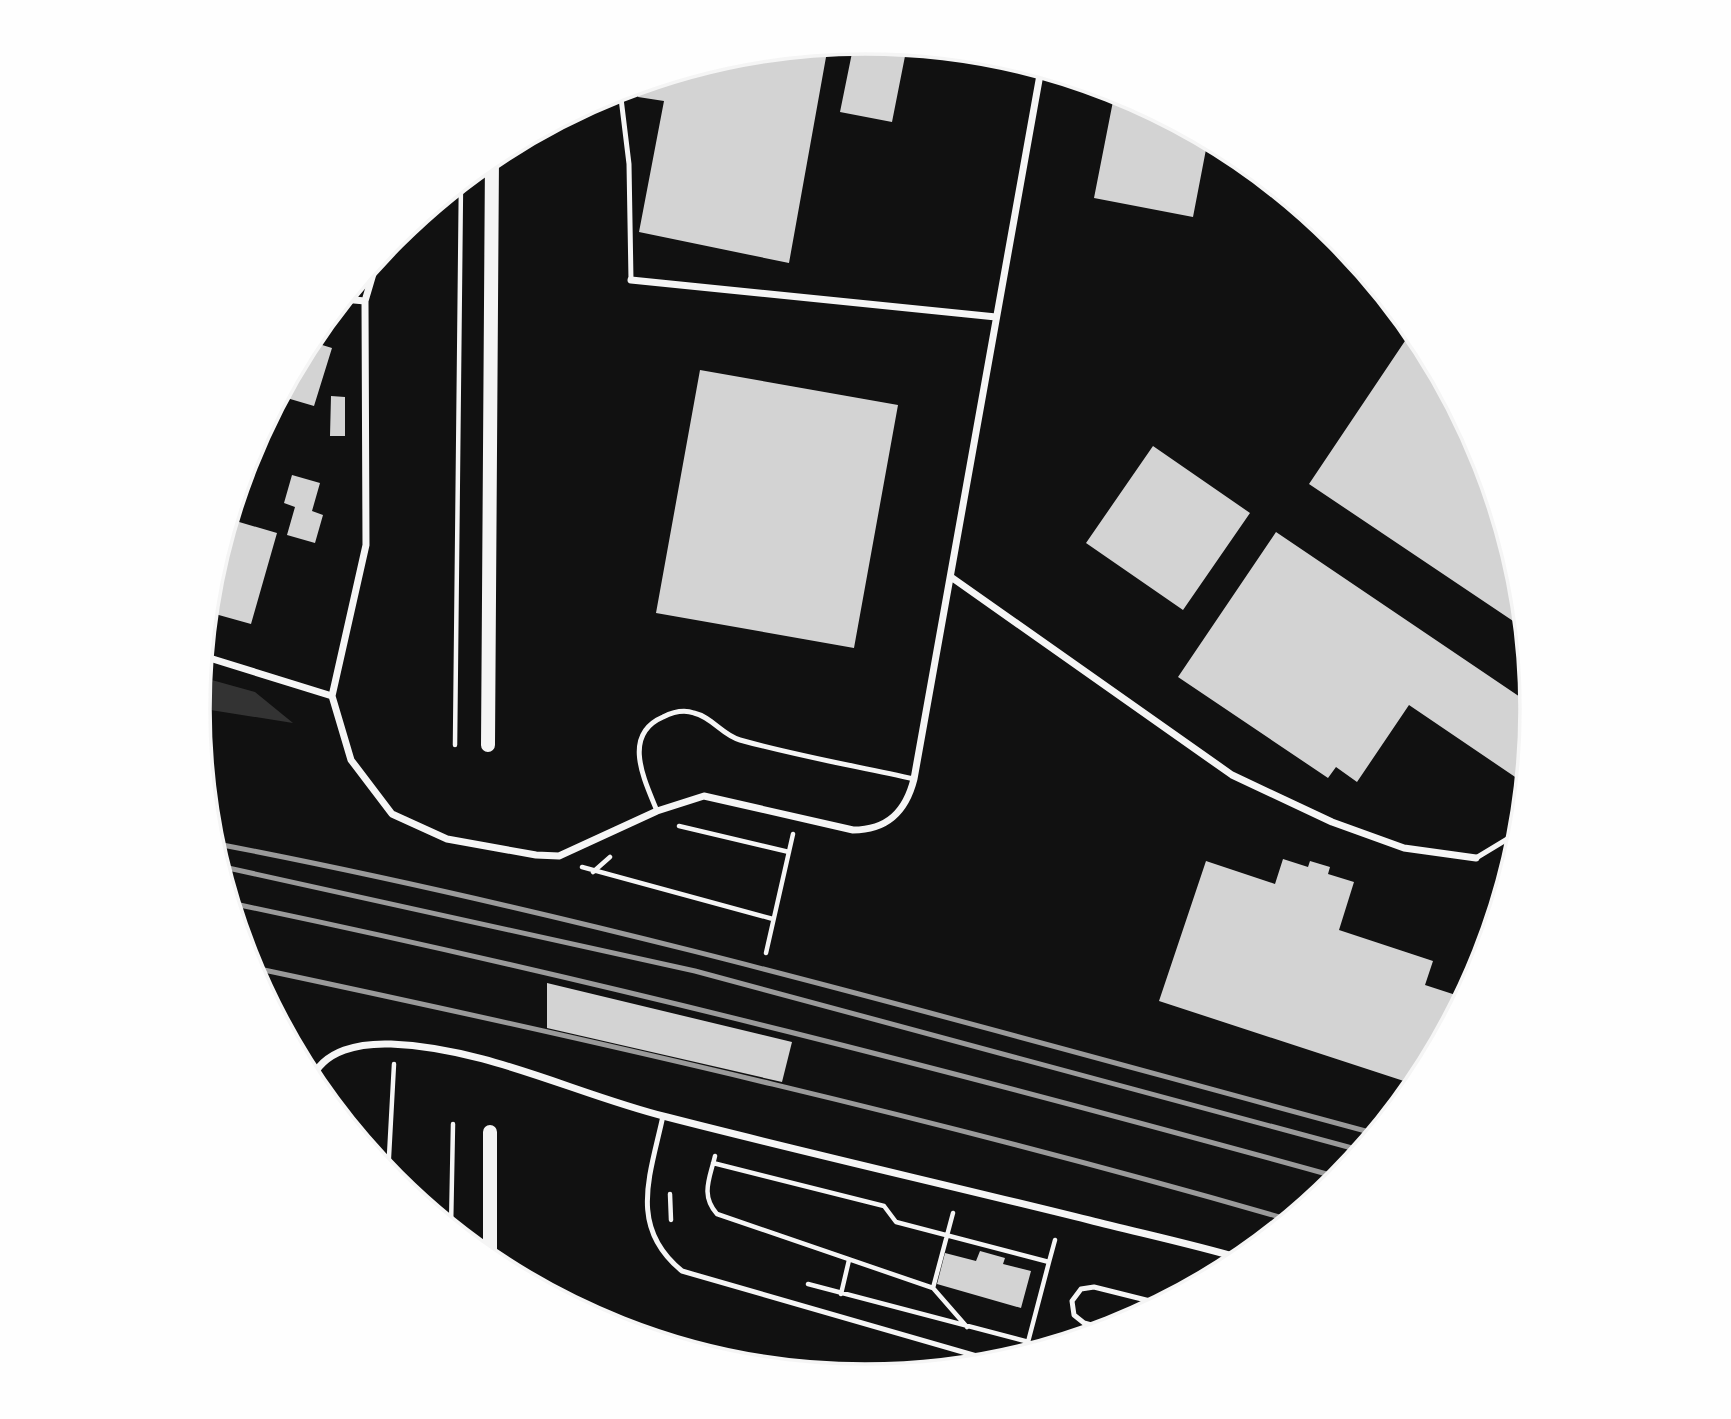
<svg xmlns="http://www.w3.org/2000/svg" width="1731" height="1419" viewBox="0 0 1731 1419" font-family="'Titillium Web',sans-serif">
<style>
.water{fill:#333}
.building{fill:#d3d3d3}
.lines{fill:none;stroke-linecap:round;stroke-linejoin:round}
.path{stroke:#f5f5f5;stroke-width:4.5}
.service{stroke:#f5f5f5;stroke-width:5}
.minor{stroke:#f5f5f5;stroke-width:7}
.secondary{stroke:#f5f5f5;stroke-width:14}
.rail{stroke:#9a9a9a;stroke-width:5}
.rim{fill:none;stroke:#f5f5f5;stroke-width:3.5}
</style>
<rect width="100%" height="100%" fill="#111"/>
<!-- water -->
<path class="water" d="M 201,677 L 255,692 L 293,723 L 198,708 Z"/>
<!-- building -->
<path class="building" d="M 866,42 L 907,46 L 892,122 L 840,112 L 854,43 Z
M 828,46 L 789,263 L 639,232 L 664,101 L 638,97 L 641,83 L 736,55 Z
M 1115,91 L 1208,139 L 1193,217 L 1094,198 Z
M 1413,329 L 1482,454 L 1520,580 L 1525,629 L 1309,484 Z
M 309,341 L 332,348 L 314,406 L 280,396 Z
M 700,370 L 898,405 L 854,648 L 656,613 Z
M 331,396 L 345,397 L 345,436 L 330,436 Z
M 1153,446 L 1250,513 L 1183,610 L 1086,543 Z
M 292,475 L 320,483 L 312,511 L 323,515 L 315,543 L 287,535 L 295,507 L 284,503 Z
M 229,519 L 277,533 L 251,624 L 208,612 L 211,579 Z
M 1276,532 L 1532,705 L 1524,783 L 1409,705 L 1357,782 L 1336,767 L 1328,778 L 1178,677 Z
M 1283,859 L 1308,867 L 1310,861 L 1330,867 L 1328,874 L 1354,882 L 1339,930 L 1433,961 L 1425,985 L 1465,998 L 1416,1085 L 1159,1001 L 1206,861 L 1275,884 Z
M 547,983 L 792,1042 L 782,1082 L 547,1028 Z
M 980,1251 L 1005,1258 L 1003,1264 L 1031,1271 L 1021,1308 L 937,1284 L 945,1253 L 976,1261 Z"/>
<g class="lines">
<!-- path -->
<path class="path" d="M 455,745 L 461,182
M 679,826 L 789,852
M 582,867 L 773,919
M 593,872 L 610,857
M 766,953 L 793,834
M 715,1156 C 710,1178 700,1195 717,1214 L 933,1288 L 967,1327
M 713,1163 L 884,1206 L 896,1222 L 1049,1262 L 1055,1240
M 388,1175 L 394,1064
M 670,1194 L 671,1220
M 451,1228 L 453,1124
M 808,1284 L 1044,1346 L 1043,1349
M 933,1288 L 953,1213
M 841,1294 L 849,1260
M 1028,1342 L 1049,1262"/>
<!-- service -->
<path class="service" d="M 620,90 L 629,164 L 631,280
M 657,811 C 645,781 621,735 663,717 C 673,712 683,709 694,713 C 712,717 722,735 740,740 C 797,756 856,766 914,779
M 1476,858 L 1514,835 L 1522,825
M 663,1116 C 650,1176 628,1227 682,1271 L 1001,1363
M 1110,1330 L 1084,1323 L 1074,1315 L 1072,1301 L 1081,1289 L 1094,1287 L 1162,1304"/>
<!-- minor -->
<path class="minor" d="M 631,280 L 996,317
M 343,299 L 365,301
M 951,577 L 1232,775 L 1332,822 L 1404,848 L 1476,858
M 203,656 L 332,696 L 366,545 L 365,301 L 378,257
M 332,696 L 351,760 L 392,814 L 447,839 L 536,855 L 559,856 L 657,811 L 704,796 L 853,830 C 888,830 906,811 914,779 L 1041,69
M 311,1081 C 323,1049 361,1043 391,1044 C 488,1048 575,1094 667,1117 C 807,1153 948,1185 1089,1220 C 1140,1233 1192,1244 1243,1259"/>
<!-- secondary -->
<path class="secondary" d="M 488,745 L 492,157
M 490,1132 L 490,1261"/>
<!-- rail -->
<path class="rail" d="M 212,843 C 605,918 990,1030 1377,1134
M 219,866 L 695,971 L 1363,1151
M 230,903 C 604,981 973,1076 1341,1178
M 250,967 C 599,1041 948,1121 1290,1220"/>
</g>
<!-- crop -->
<path d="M0 0H1731V1419H0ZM210 709a655 655 0 1 1 1310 0a655 655 0 1 1-1310 0Z" fill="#fefefe" fill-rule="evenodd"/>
<path class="rim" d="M210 709a655 655 0 1 1 1310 0a655 655 0 1 1-1310 0Z"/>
</svg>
